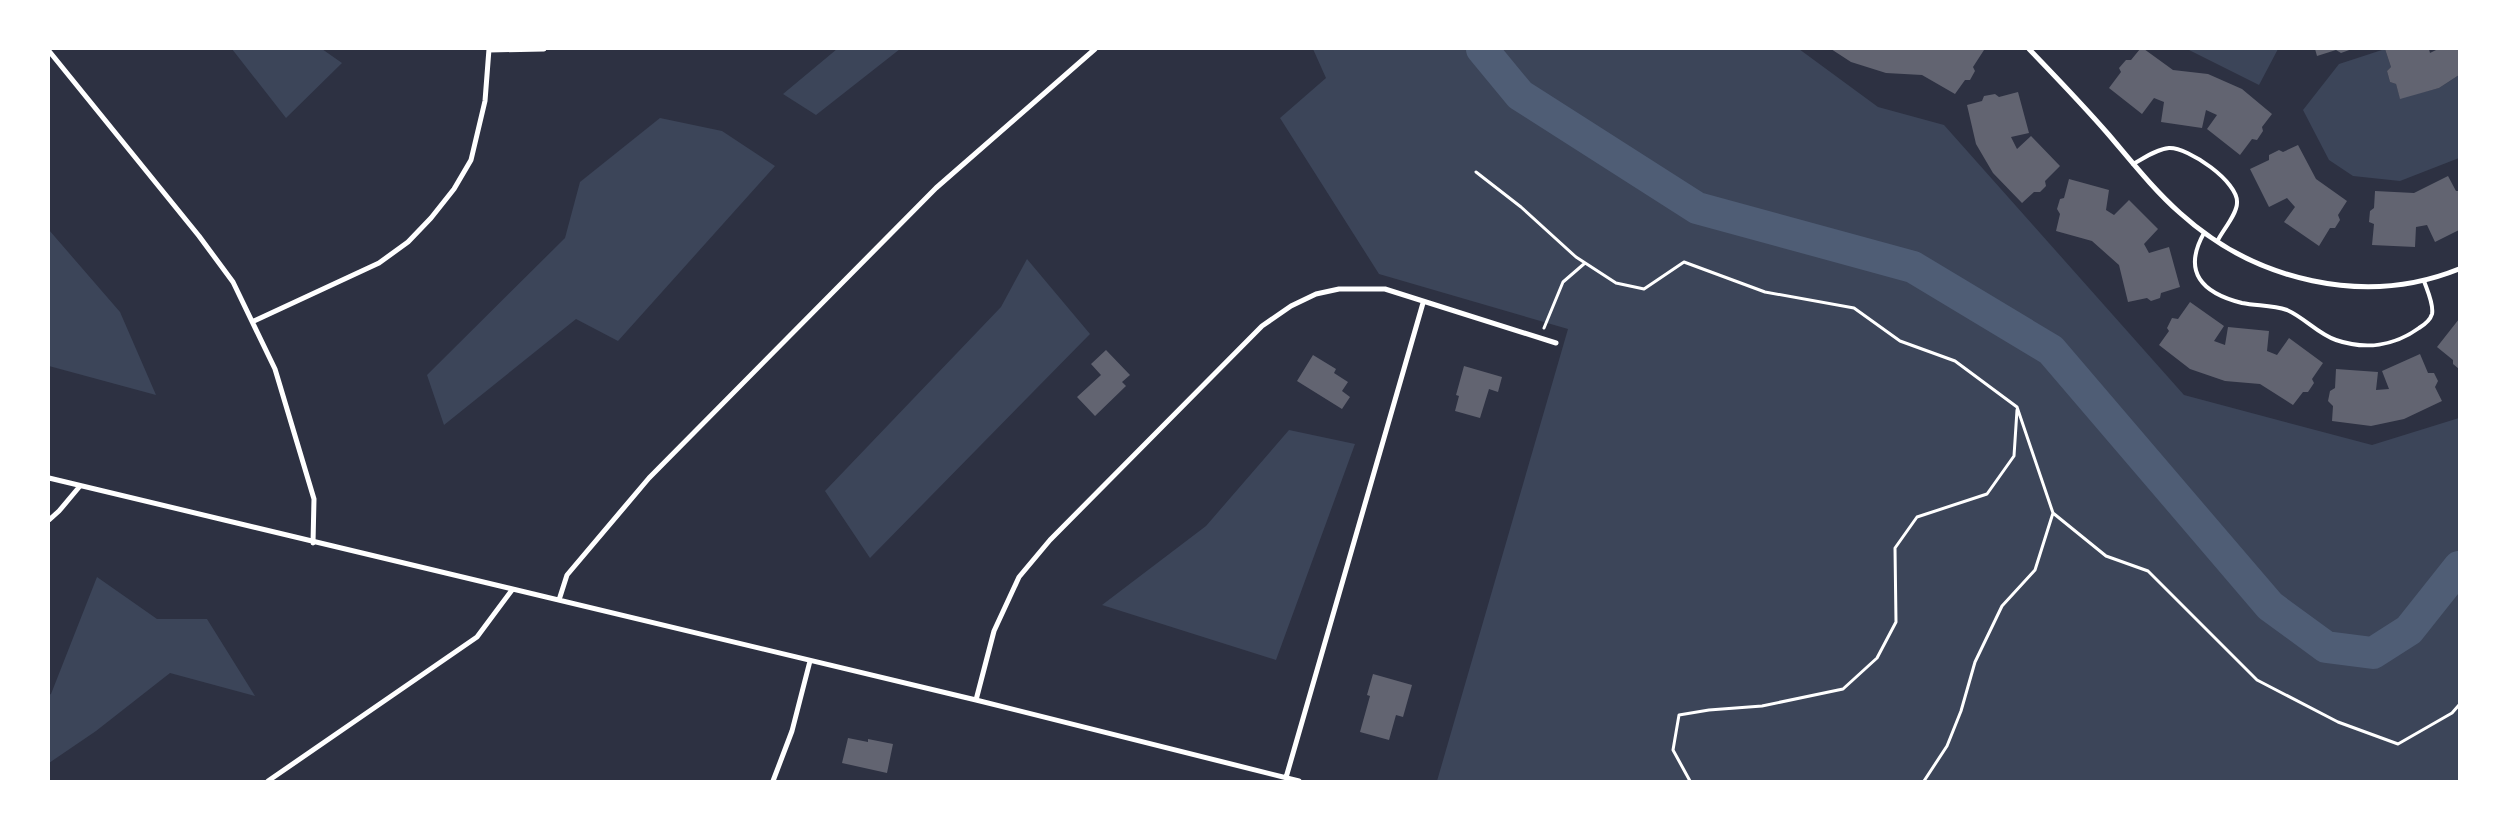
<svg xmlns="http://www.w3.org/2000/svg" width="2508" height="830" viewBox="0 0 2508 830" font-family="'DM Sans',sans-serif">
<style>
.green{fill:#3c4559}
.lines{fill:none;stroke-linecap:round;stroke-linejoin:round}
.river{stroke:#4f5d75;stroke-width:32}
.building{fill:#626471}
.path{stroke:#fff;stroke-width:3}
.service{stroke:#fff;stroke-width:4}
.minor{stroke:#fff;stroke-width:5}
</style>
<rect width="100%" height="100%" fill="#2d3142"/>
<!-- green -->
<path class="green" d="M 232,49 L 322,49 L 342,63 L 286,118 Z
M 837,49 L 900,49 L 816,115 L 783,94 Z
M 1313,49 L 1799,49 L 1878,107 L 1944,125 L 2184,395 L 2372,445 L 2459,418 L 2459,781 L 1437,781 L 1568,329 L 1379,274 L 1280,118 L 1326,78 Z
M 2187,49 L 2278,49 L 2259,85 Z
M 2385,49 L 2391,67 L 2387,71 L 2390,82 L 2396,84 L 2400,98 L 2439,88 L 2459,75 L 2459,158 L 2400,181 L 2353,176 L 2329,160 L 2303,110 L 2339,64 Z
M 660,118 L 722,131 L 775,166 L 618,341 L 576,319 L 444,425 L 427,375 L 565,238 L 580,182 Z
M 49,230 L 120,312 L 156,395 L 49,366 Z
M 1027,259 L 1090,334 L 870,558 L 825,491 L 1001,307 Z
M 1289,430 L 1355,444 L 1276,660 L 1102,605 L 1206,526 Z
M 97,577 L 157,619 L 207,619 L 255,696 L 170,673 L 96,731 L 49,763 L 49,695 L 51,694 Z"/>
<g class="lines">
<!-- river -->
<path class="river" d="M 1482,49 L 1520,95 L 1697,208 L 1913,267 L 2051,350 L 2270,606 L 2326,647 L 2373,653 L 2409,630 L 2459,567"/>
</g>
<!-- building -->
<path class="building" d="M 1831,49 L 1981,49 L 1984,50 L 1973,67 L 1975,71 L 1970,80 L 1965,80 L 1955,94 L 1922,75 L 1886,73 L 1851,62 Z
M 2140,49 L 2144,49 L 2173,70 L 2208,74 L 2242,89 L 2272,114 L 2262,127 L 2263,131 L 2257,140 L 2252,139 L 2240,155 L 2207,129 L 2217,115 L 2206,110 L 2202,128 L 2161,122 L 2164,102 L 2154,98 L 2142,114 L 2109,88 L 2121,72 L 2119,68 L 2126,60 L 2131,60 Z
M 2315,49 L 2352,49 L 2341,53 L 2336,50 L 2317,56 Z
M 2385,49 L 2429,49 L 2430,53 L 2438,49 L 2459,49 L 2459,75 L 2439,88 L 2400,99 L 2396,84 L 2390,82 L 2387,71 L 2391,67 Z
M 2018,92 L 2029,133 L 2011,137 L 2017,149 L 2031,136 L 2060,166 L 2045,181 L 2046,186 L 2040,192 L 2034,192 L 2022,203 L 1993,173 L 1976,144 L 1967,105 L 1982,101 L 1984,96 L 1995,94 L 1999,97 Z
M 2298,145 L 2316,179 L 2347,201 L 2338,215 L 2340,220 L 2335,228 L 2330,228 L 2319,246 L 2284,222 L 2295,207 L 2287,198 L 2269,207 L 2250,169 L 2269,160 L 2269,155 L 2279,150 L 2283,152 Z
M 2448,176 L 2456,191 L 2459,191 L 2459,230 L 2435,242 L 2427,225 L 2416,227 L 2415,247 L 2372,245 L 2374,224 L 2369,222 L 2370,211 L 2374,208 L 2375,191 L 2414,193 Z
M 2069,179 L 2109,190 L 2106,210 L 2114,215 L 2129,200 L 2158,229 L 2144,244 L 2149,253 L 2169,247 L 2180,287 L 2161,293 L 2160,298 L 2151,301 L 2147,298 L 2128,302 L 2119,265 L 2092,241 L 2056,231 L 2060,214 L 2057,209 L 2060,199 L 2064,198 Z
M 2190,302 L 2224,326 L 2214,341 L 2225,345 L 2228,327 L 2269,331 L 2267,351 L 2277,355 L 2289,338 L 2323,363 L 2312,379 L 2314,383 L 2308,392 L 2303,392 L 2293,405 L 2260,384 L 2225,381 L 2190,369 L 2159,345 L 2169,331 L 2167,328 L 2172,318 L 2178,319 Z
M 2459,319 L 2459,369 L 2453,364 L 2453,360 L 2437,347 Z
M 1106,350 L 1130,375 L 1122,382 L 1126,386 L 1095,416 L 1077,397 L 1101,375 L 1091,364 Z
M 2420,354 L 2428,373 L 2434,373 L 2438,381 L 2435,387 L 2442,401 L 2404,419 L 2371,426 L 2332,421 L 2333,406 L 2328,401 L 2330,391 L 2335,388 L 2336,369 L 2378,372 L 2376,390 L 2389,389 L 2382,371 Z
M 1313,355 L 1336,369 L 1334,373 L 1348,382 L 1342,391 L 1350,397 L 1342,409 L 1297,381 Z
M 1464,366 L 1502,377 L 1498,392 L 1489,389 L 1480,418 L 1455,411 L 1459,396 L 1456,395 Z
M 1373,674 L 1412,685 L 1403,717 L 1396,715 L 1389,740 L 1360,732 L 1370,696 L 1367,695 Z
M 848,738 L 868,742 L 868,739 L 893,744 L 887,773 L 842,763 Z"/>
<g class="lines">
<!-- path -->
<path class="path" d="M 1476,172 L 1521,207 L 1576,257 L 1616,283 L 1644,289 L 1684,262 L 1765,292 L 1854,308 L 1900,341 L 1955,361 L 2017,407 L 2053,513 L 2106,556 L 2148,571 L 2257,680 L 2338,722 L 2398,744 L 2452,713 L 2459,705
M 1544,328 L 1563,282 L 1585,263
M 1690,781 L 1673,750 L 1679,715 L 1709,710 L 1762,706 L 1843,689 L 1877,658 L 1896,622 L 1895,548 L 1917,517 L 1987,494 L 2014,456 L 2017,410
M 1924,781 L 1947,746 L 1961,711 L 1975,662 L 2002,606 L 2035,570 L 2053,513"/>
<!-- service -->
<path class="service" d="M 2133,164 C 2144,158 2157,149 2169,148 C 2188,147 2239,182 2237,203 C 2237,214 2223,230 2218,240
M 2204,233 C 2182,272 2202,293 2242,303 C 2257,306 2272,305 2287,310 C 2305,318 2318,334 2336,340 C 2365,350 2394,346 2419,328 C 2424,325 2430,321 2432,314 C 2434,304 2427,290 2424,281"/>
<!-- minor -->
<path class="minor" d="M 2029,49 C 2056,77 2083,105 2109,135 C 2132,162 2154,190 2180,213 C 2255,281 2365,307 2459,269
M 489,50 L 544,49
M 49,51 L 199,236 L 233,282 L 275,369 L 314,499 L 313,543
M 254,321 L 379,263 L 408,242 L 431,218 L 454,189 L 471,160 L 485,101 L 489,49
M 49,478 L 976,700 L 1299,781
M 49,520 L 59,511 L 80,486
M 559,600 L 567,575 L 649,478 L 936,188 L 1095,49
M 976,700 L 994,631 L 1019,577 L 1050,540 L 1262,326 L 1291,306 L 1316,294 L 1339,289 L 1385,289 L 1556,343
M 268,781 L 477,637 L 512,590
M 773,781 L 792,731 L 810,661
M 1285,781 L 1423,303"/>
</g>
<!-- border -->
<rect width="2508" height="830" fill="none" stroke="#ffffff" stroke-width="100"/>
</svg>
